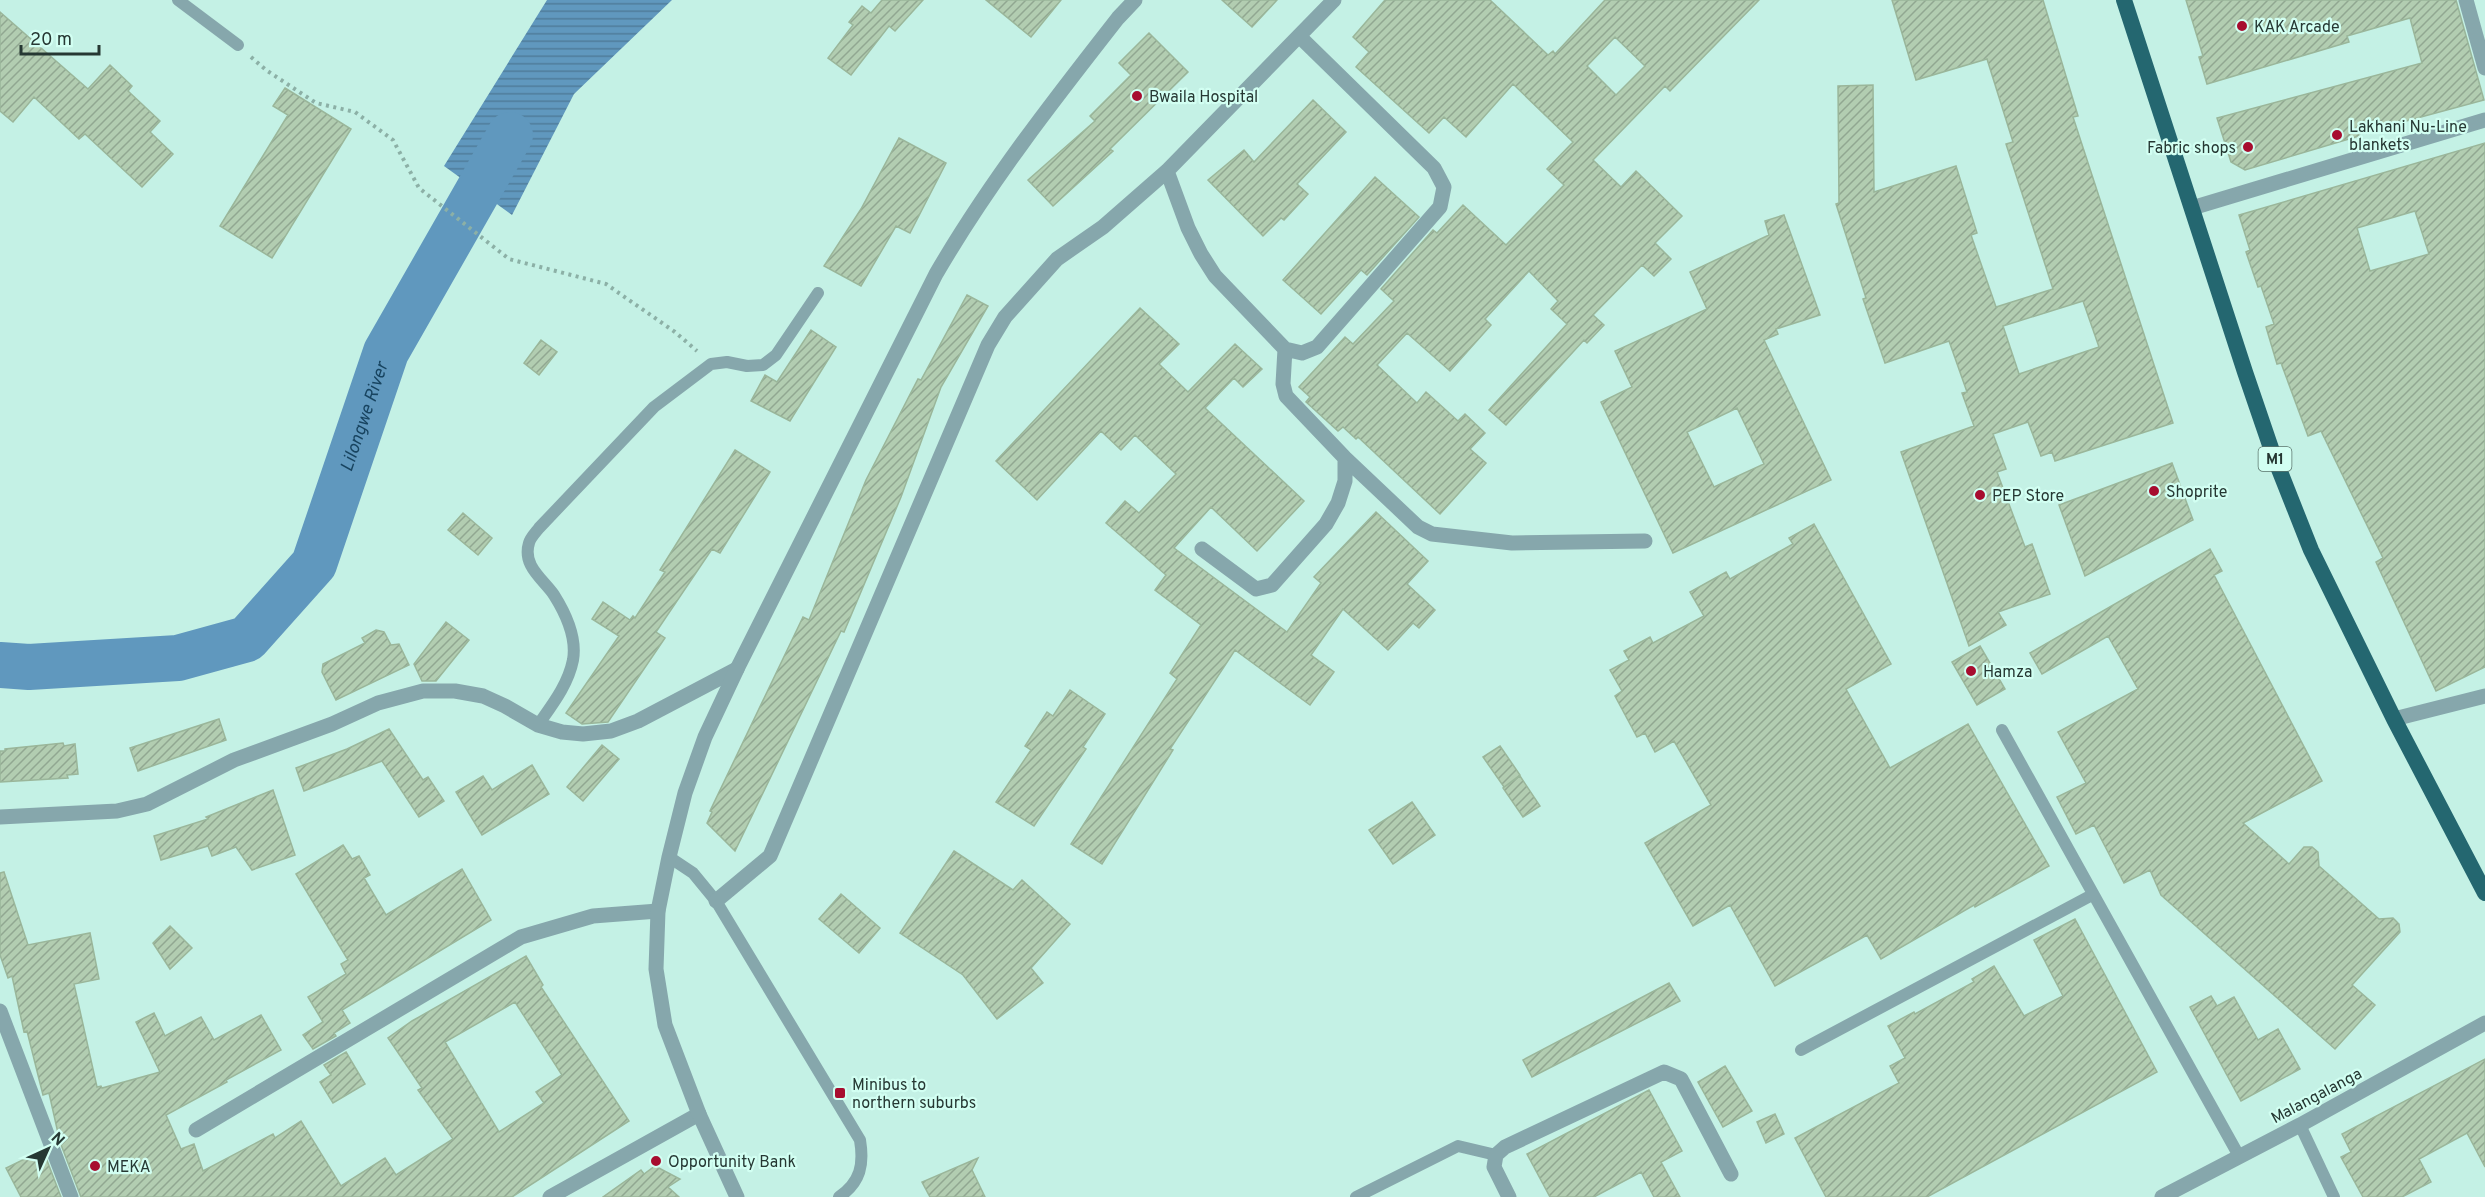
<svg xmlns="http://www.w3.org/2000/svg" width="2485" height="1197" viewBox="0 0 2485 1197" font-family="Overpass,sans-serif">
<style>
.water{fill:url(#water-rules)}
.lines{fill:none;stroke-linecap:round;stroke-linejoin:round}
.river{stroke:#6098be;stroke-width:46}
.building{fill:url(#building-hatch);stroke:#9ab69a;stroke-width:1.5;fill-rule:evenodd}
.path{stroke:#8cb0a6;stroke-width:4;stroke-dasharray:3 4.5;stroke-linecap:butt}
.service{stroke:#86a7ac;stroke-width:12}
.minor{stroke:#86a7ac;stroke-width:15}
.tertiary{stroke:#86a7ac;stroke-width:15}
.trunk{stroke:#246770;stroke-width:16}
.poi-dot{fill:#a70d2f;stroke:#d2fff2;stroke-width:2}
.labels{text-anchor:middle;stroke-width:4.5;stroke-linejoin:round;paint-order:stroke}
.shield{fill:#d2fff2;stroke:#5a746c;stroke-width:1.5}
.shield-label{font-size:15px;font-weight:bold;fill:#263833}
.poi-label{font-size:16px;fill:#263833;stroke:#d2fff2;text-anchor:start}
.street-label{font-size:16px;fill:#263833;stroke:#d2fff2}
.water-label{font-size:18px;font-style:italic;fill:#184460;stroke:#d2fff2}
</style>
<defs>
<pattern id="water-rules" width="6" height="5" patternUnits="userSpaceOnUse" patternTransform="scale(1.5)"><rect width="6" height="5" fill="#6098be"/><path d="M0 2.5h6" fill="none" stroke="#4f7d9b"/></pattern>
<pattern id="building-hatch" width="6" height="6" patternUnits="userSpaceOnUse" patternTransform="scale(1.5)"><rect width="6" height="6" fill="#b2cdb1"/><path d="M-1 1l2-2M0 6l6-6M5 7l2-2" fill="none" stroke="#91a791"/></pattern>
</defs>
<rect width="100%" height="100%" fill="#c4f1e5"/>
<!-- water -->
<path class="water" d="M 547,0 L 672,0 L 574,94 L 512,215 L 444,166 Z"/>
<g class="lines">
<!-- river -->
<path class="river" id="s1" d="M 0,665 L 29,667 L 178,658 L 247,639 L 314,564 L 386,352 L 510,135"/>
</g>
<!-- building -->
<path class="building" d="M 882,0 L 923,0 L 895,31 L 889,26 L 851,75 L 828,58 L 853,25 L 849,22 L 862,6 L 871,13 Z
M 986,0 L 1061,0 L 1031,37 Z
M 1222,0 L 1277,0 L 1252,27 Z
M 1385,0 L 1490,0 L 1548,55 L 1553,51 L 1555,54 L 1605,0 L 1759,0 L 1670,91 L 1665,86 L 1593,160 L 1621,187 L 1636,171 L 1682,216 L 1655,243 L 1671,259 L 1654,276 L 1642,265 L 1593,315 L 1604,325 L 1587,343 L 1584,340 L 1506,425 L 1489,410 L 1567,324 L 1551,309 L 1558,301 L 1529,271 L 1485,319 L 1491,325 L 1450,371 L 1407,333 L 1377,365 L 1417,403 L 1426,392 L 1458,421 L 1465,414 L 1485,433 L 1470,449 L 1486,463 L 1440,514 L 1358,437 L 1356,439 L 1343,427 L 1338,431 L 1306,402 L 1310,397 L 1299,387 L 1345,337 L 1353,344 L 1394,301 L 1381,289 L 1433,230 L 1437,233 L 1463,205 L 1506,245 L 1564,185 L 1547,169 L 1573,142 L 1513,84 L 1466,137 L 1444,117 L 1429,133 L 1356,67 L 1369,52 L 1353,37 ZM 1615,37 L 1645,66 L 1616,95 L 1587,66 Z
M 1892,0 L 2043,0 L 2078,116 L 2073,117 L 2173,423 L 2055,461 L 2052,452 L 2041,456 L 2028,422 L 1993,434 L 2006,469 L 1997,472 L 2025,547 L 2032,544 L 2050,594 L 1998,612 L 2006,625 L 1969,646 L 1901,452 L 1974,426 L 1962,393 L 1967,392 L 1949,341 L 1885,363 L 1863,299 L 1866,298 L 1836,204 L 1839,203 L 1838,86 L 1873,85 L 1874,192 L 1956,166 L 1977,233 L 1971,235 L 1996,307 L 2053,289 L 2006,144 L 2013,142 L 1987,59 L 1916,80 ZM 2083,301 L 2099,347 L 2019,374 L 2003,326 Z
M 2186,0 L 2456,0 L 2484,100 L 2358,134 L 2359,136 L 2245,170 L 2231,162 L 2217,118 L 2422,63 L 2410,18 L 2347,36 L 2349,42 L 2207,84 L 2199,57 L 2203,56 Z
M 0,12 L 88,89 L 110,65 L 132,86 L 128,91 L 160,121 L 150,132 L 173,154 L 142,187 L 85,134 L 79,139 L 34,97 L 13,122 L 0,111 Z
M 1149,33 L 1188,72 L 1110,149 L 1113,151 L 1053,206 L 1028,180 L 1095,121 L 1090,116 L 1131,75 L 1119,63 Z
M 285,88 L 351,129 L 272,258 L 220,226 L 288,115 L 273,106 Z
M 1313,100 L 1346,132 L 1297,184 L 1308,194 L 1284,220 L 1281,218 L 1263,236 L 1208,180 L 1244,150 L 1254,162 Z
M 899,138 L 946,163 L 910,233 L 896,226 L 861,286 L 824,266 L 861,209 Z
M 2485,143 L 2485,667 L 2436,691 L 2376,562 L 2383,558 L 2321,431 L 2308,436 L 2281,363 L 2277,364 L 2266,327 L 2274,324 L 2261,286 L 2258,287 L 2246,252 L 2250,250 L 2239,215 ZM 2415,211 L 2429,254 L 2370,271 L 2357,228 Z
M 1375,177 L 1419,217 L 1367,275 L 1361,270 L 1321,314 L 1283,280 Z
M 1784,215 L 1820,315 L 1776,329 L 1778,334 L 1764,340 L 1831,480 L 1673,553 L 1601,402 L 1632,387 L 1615,351 L 1707,309 L 1690,272 L 1769,235 L 1765,221 ZM 1737,408 L 1764,464 L 1714,487 L 1687,432 Z
M 967,295 L 988,306 L 941,387 L 901,497 L 844,632 L 841,631 L 735,851 L 707,823 L 712,812 L 710,811 L 803,617 L 809,620 L 866,480 L 918,379 L 921,380 Z
M 1140,308 L 1179,344 L 1159,364 L 1188,392 L 1235,344 L 1262,369 L 1243,387 L 1234,378 L 1205,408 L 1304,501 L 1257,551 L 1211,507 L 1174,548 L 1287,632 L 1321,583 L 1314,577 L 1376,512 L 1428,561 L 1407,584 L 1435,610 L 1419,628 L 1413,623 L 1388,650 L 1343,609 L 1311,655 L 1334,672 L 1310,705 L 1235,650 L 1170,749 L 1173,750 L 1102,864 L 1071,844 L 1177,679 L 1170,673 L 1201,625 L 1155,590 L 1166,575 L 1106,523 L 1125,501 L 1139,513 L 1176,474 L 1135,435 L 1121,450 L 1101,431 L 1037,500 L 996,461 Z
M 811,330 L 836,347 L 790,421 L 751,401 L 765,375 L 777,382 Z
M 541,340 L 557,352 L 539,375 L 524,363 Z
M 735,450 L 770,472 L 720,553 L 712,549 L 656,632 L 665,638 L 608,722 L 582,724 L 566,713 L 619,636 L 592,619 L 603,602 L 630,620 L 633,616 L 635,618 L 665,572 L 660,570 Z
M 2172,463 L 2193,520 L 2085,576 L 2059,505 Z
M 463,513 L 492,538 L 478,555 L 448,530 Z
M 1814,524 L 1891,664 L 1846,689 L 1890,768 L 1968,724 L 2049,866 L 1975,907 L 1974,905 L 1881,959 L 1867,935 L 1775,986 L 1730,905 L 1693,926 L 1645,843 L 1711,805 L 1674,741 L 1655,752 L 1645,733 L 1637,737 L 1615,696 L 1622,691 L 1610,670 L 1629,660 L 1624,651 L 1650,637 L 1653,643 L 1704,616 L 1690,592 L 1726,572 L 1730,579 L 1793,544 L 1789,538 Z
M 2210,549 L 2222,571 L 2214,575 L 2322,781 L 2243,823 L 2289,864 L 2304,847 L 2312,847 L 2318,852 L 2319,866 L 2379,919 L 2393,918 L 2399,924 L 2400,932 L 2352,985 L 2375,1005 L 2335,1049 L 2161,895 L 2150,870 L 2124,883 L 2094,825 L 2076,834 L 2057,797 L 2086,783 L 2058,732 L 2138,689 L 2108,636 L 2042,674 L 2030,653 Z
M 446,622 L 469,640 L 436,681 L 422,681 L 414,664 Z
M 376,630 L 384,632 L 391,645 L 399,644 L 409,665 L 336,700 L 322,672 L 323,664 L 365,643 L 362,638 Z
M 1980,646 L 2005,689 L 1977,705 L 1952,662 Z
M 1070,690 L 1105,714 L 1083,747 L 1086,749 L 1034,826 L 996,802 L 1031,750 L 1025,746 L 1047,712 L 1053,716 Z
M 219,719 L 226,740 L 138,771 L 130,748 Z
M 389,729 L 423,780 L 428,777 L 444,801 L 419,817 L 382,761 L 304,791 L 296,768 L 347,749 Z
M 63,743 L 64,746 L 75,744 L 78,774 L 67,775 L 68,778 L 0,782 L 0,751 L 5,751 L 5,749 Z
M 602,745 L 619,759 L 583,801 L 567,787 Z
M 1500,746 L 1520,775 L 1504,787 L 1483,757 Z
M 532,765 L 549,794 L 482,835 L 456,792 L 483,776 L 492,790 Z
M 1520,776 L 1540,806 L 1523,817 L 1503,788 Z
M 273,790 L 295,855 L 252,870 L 236,847 L 212,856 L 208,846 L 161,860 L 154,836 L 208,819 L 206,817 Z
M 1412,802 L 1435,835 L 1393,864 L 1369,830 Z
M 343,845 L 352,859 L 359,856 L 370,875 L 364,878 L 386,915 L 462,869 L 491,920 L 342,1010 L 350,1023 L 334,1033 L 336,1036 L 313,1049 L 303,1035 L 323,1022 L 308,997 L 346,974 L 341,964 L 348,960 L 296,874 Z
M 954,851 L 1013,890 L 1022,880 L 1070,924 L 1031,968 L 1043,983 L 997,1019 L 963,975 L 900,933 Z
M 4,872 L 28,945 L 90,933 L 99,979 L 74,984 L 97,1087 L 101,1086 L 102,1088 L 160,1072 L 136,1022 L 154,1013 L 165,1036 L 201,1017 L 214,1040 L 261,1015 L 281,1050 L 226,1080 L 227,1082 L 166,1115 L 181,1149 L 194,1144 L 203,1171 L 273,1134 L 275,1138 L 301,1121 L 341,1186 L 385,1158 L 396,1175 L 453,1139 L 418,1090 L 422,1088 L 388,1038 L 412,1021 L 526,956 L 543,985 L 541,987 L 629,1121 L 512,1197 L 81,1197 L 60,1142 L 49,1093 L 43,1095 L 27,1031 L 24,1032 L 12,976 L 8,978 L 0,955 L 0,873 ZM 515,1002 L 562,1075 L 536,1092 L 544,1103 L 499,1132 L 445,1042 Z
M 841,894 L 880,928 L 859,953 L 819,919 Z
M 2075,919 L 2157,1072 L 1927,1197 L 1826,1197 L 1795,1138 L 1899,1083 L 1890,1066 L 1905,1058 L 1888,1026 L 1914,1012 L 1915,1014 L 1974,982 L 1972,979 L 1994,966 L 2024,1016 L 2063,996 L 2034,940 Z
M 170,926 L 192,948 L 170,969 L 153,943 Z
M 1669,983 L 1680,1001 L 1532,1077 L 1523,1060 Z
M 2211,996 L 2217,1006 L 2234,997 L 2258,1040 L 2278,1029 L 2300,1069 L 2241,1101 L 2190,1007 Z
M 346,1052 L 365,1084 L 333,1103 L 320,1082 L 331,1075 L 324,1065 Z
M 2485,1059 L 2485,1167 L 2467,1133 L 2419,1159 L 2431,1182 L 2402,1197 L 2363,1197 L 2341,1157 L 2351,1152 L 2342,1134 Z
M 1725,1066 L 1752,1111 L 1723,1127 L 1698,1082 Z
M 1649,1090 L 1682,1151 L 1661,1162 L 1680,1197 L 1654,1197 L 1641,1172 L 1594,1197 L 1550,1197 L 1527,1154 Z
M 1775,1114 L 1784,1134 L 1766,1143 L 1757,1122 Z
M 43,1150 L 61,1197 L 21,1197 L 6,1168 Z
M 978,1158 L 972,1170 L 985,1197 L 930,1197 L 922,1182 Z
M 655,1166 L 680,1179 L 668,1187 L 679,1197 L 603,1197 L 641,1170 L 644,1174 Z"/>
<g class="lines">
<!-- path -->
<path class="path" d="M 251,57 L 266,70 L 316,103 L 355,112 L 393,140 L 419,188 L 509,259 L 606,284 L 675,332 L 697,351"/>
<!-- service -->
<path class="service" d="M 178,0 L 238,45
M 538,725 C 552,705 568,685 573,660 C 577,637 566,614 554,595 C 543,579 522,566 529,543 C 530,538 536,532 539,528 L 654,407 L 711,364 L 727,362 L 747,366 L 763,365 L 776,355 L 818,293
M 2002,730 L 2239,1156
M 669,857 L 693,873 L 716,901 L 860,1140 C 864,1164 861,1182 839,1197
M 1801,1050 L 2092,895
M 2300,1125 L 2334,1197
M 1356,1197 L 1458,1146 L 1496,1155"/>
<!-- minor -->
<path class="minor" d="M 2466,0 L 2485,68
M 1167,171 L 1188,228 L 1201,254 L 1215,276 L 1285,349 L 1302,353 L 1317,347 L 1440,207 L 1444,187 L 1434,168 L 1299,36
M 2192,208 L 2485,120
M 1285,349 L 1283,384 L 1286,396 L 1345,458 L 1418,527 L 1432,534 L 1512,543 L 1645,541
M 1202,549 L 1256,589 L 1272,585 L 1326,524 L 1338,503 L 1345,481 L 1345,458
M 2394,719 L 2485,696
M 0,817 L 117,811 L 147,804 L 234,760 L 332,724 L 378,703 L 423,691 L 455,691 L 483,696 L 505,706 L 538,725 L 562,732 L 583,734 L 611,731 L 638,721 L 737,669
M 716,901 L 770,856 L 988,345 L 1005,317 L 1057,259 L 1103,227 L 1167,171 L 1334,0
M 0,1011 L 71,1197
M 196,1130 L 521,937 L 593,916 L 658,911
M 550,1197 L 699,1114
M 1509,1197 L 1494,1167 L 1496,1155 L 1505,1147 L 1664,1072 L 1681,1079 L 1731,1174"/>
<!-- tertiary -->
<path class="tertiary" d="M 737,1197 L 699,1114 L 665,1025 L 656,969 L 658,911 L 669,857 L 685,793 L 705,737 L 737,669 L 936,274 C 989,183 1053,101 1118,18 L 1135,0
M 2162,1197 L 2300,1125 L 2485,1023"/>
<!-- trunk -->
<path class="trunk" d="M 2124,0 L 2245,372 L 2273,454 L 2311,550 L 2394,719 L 2485,893"/>
</g>
<!-- markers -->
<g class="poi-dot">
<circle cx="2242" cy="26" r="6"/>
<circle cx="1137" cy="96" r="6"/>
<circle cx="2337" cy="135" r="6"/>
<circle cx="2248" cy="147" r="6"/>
<circle cx="2154" cy="491" r="6"/>
<circle cx="1980" cy="495" r="6"/>
<circle cx="1971" cy="671" r="6"/>
<rect x="834" y="1087" width="12" height="12" rx="3"/>
<circle cx="656" cy="1161" r="6"/>
<circle cx="95" cy="1166" r="6"/>
</g>
<g class="labels">
<!-- shield labels -->
<rect class="shield" x="2258.5" y="447" width="33" height="24" rx="4.5"/>
<g class="shield-label">
<text x="2275" y="464">M1</text>
</g>
<!-- poi labels -->
<g class="poi-label">
<text x="2254" y="32">KAK Arcade</text>
<text x="1149" y="102">Bwaila Hospital</text>
<text x="2349" y="132">Lakhani Nu-Line<tspan x="2349" dy="18">blankets</tspan></text>
<text x="2236" y="153" text-anchor="end">Fabric shops</text>
<text x="2166" y="497">Shoprite</text>
<text x="1992" y="501">PEP Store</text>
<text x="1983" y="677">Hamza</text>
<text x="852" y="1090">Minibus to<tspan x="852" dy="18">northern suburbs</tspan></text>
<text x="668" y="1167">Opportunity Bank</text>
<text x="107" y="1172">MEKA</text>
</g>
<!-- street labels -->
<g class="street-label">
<text transform="translate(2316 1095) rotate(-28)" y="6">Malangalanga</text>
</g>
<!-- water labels -->
<g class="water-label">
<text dy="6" stroke="none"><textPath href="#s1" startOffset="506">Lilongwe River</textPath></text>
</g>
</g>
<!-- north arrow -->
<g transform="translate(48 1149) rotate(45)" stroke="#d2fff2" stroke-width="4.5" paint-order="stroke">
<path d="M0-4.5L10 22L0 15L-10 22Z" fill="#263833"/>
<text y="-9" font-size="16" font-weight="bold" text-anchor="middle" fill="#263833">N</text>
</g>
<!-- scale -->
<path d="M21 45v9h78v-9" fill="none" stroke="#263833" stroke-width="3"/>
<text x="30" y="45" font-size="18" fill="#263833" stroke="#d2fff2" stroke-width="4.5" paint-order="stroke">20 m</text>
</svg>
